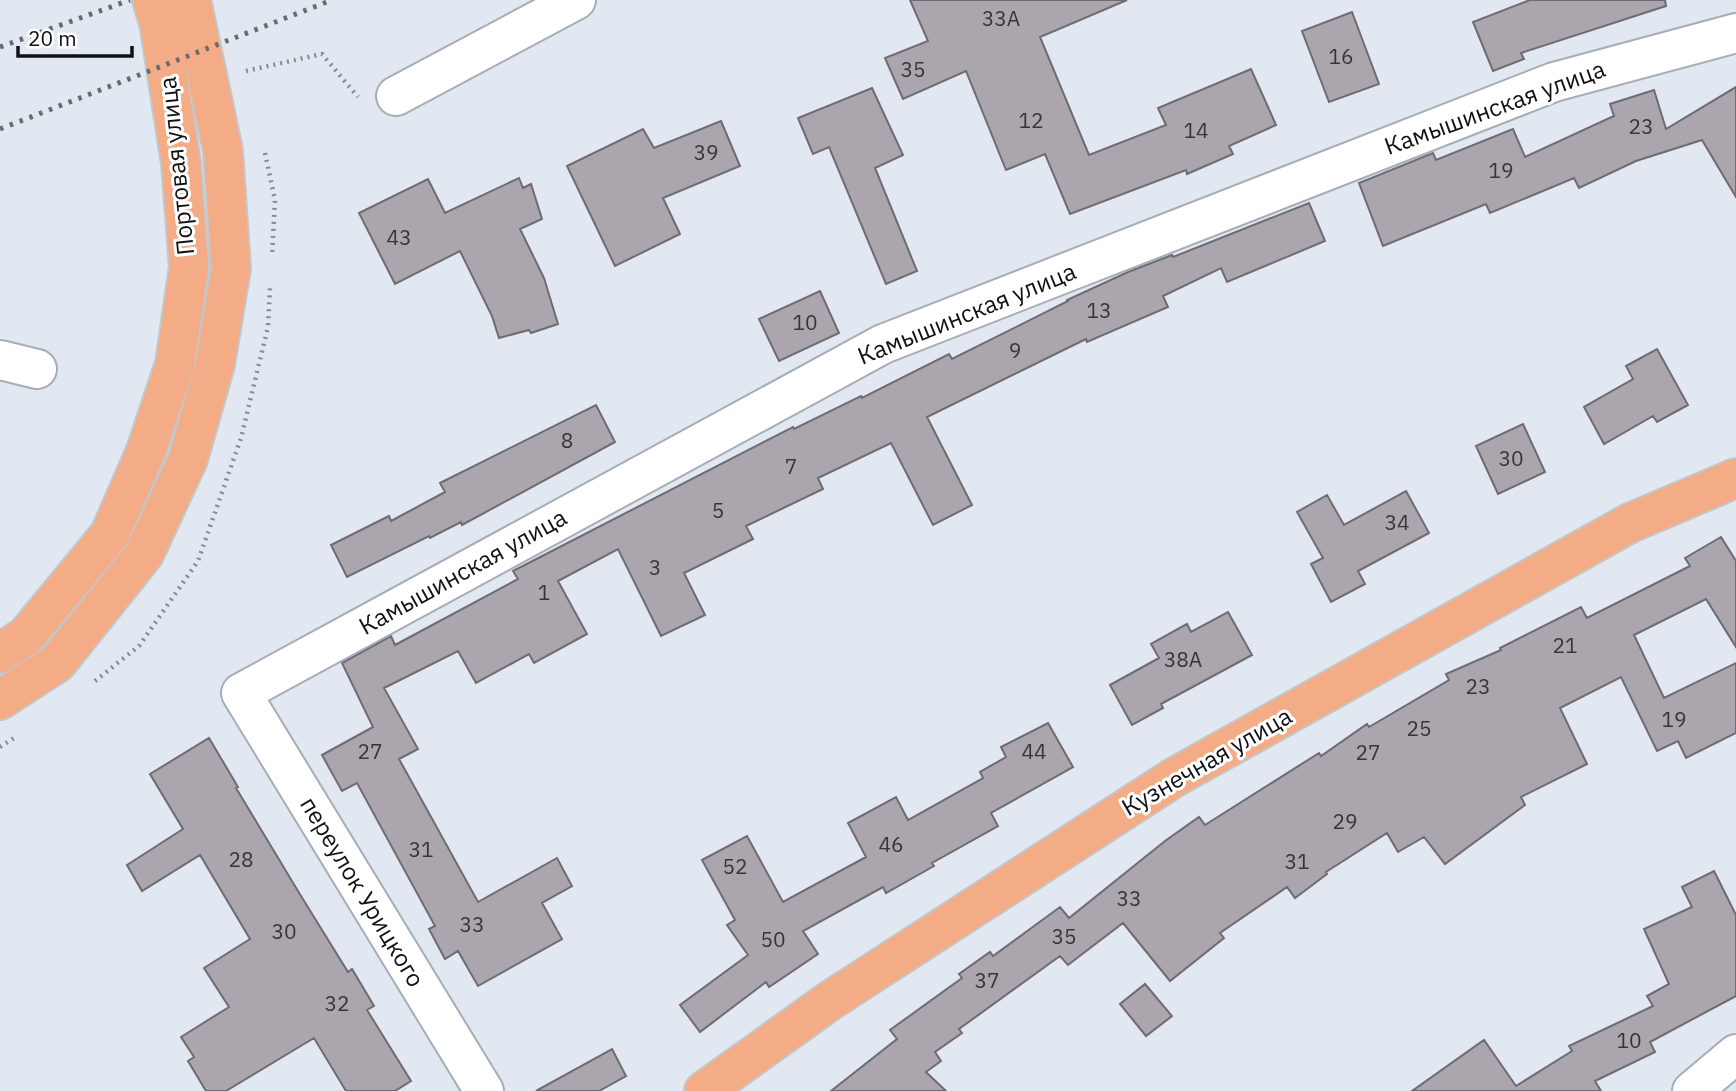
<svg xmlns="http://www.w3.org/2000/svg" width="1736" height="1091" viewBox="0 0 1736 1091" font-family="'IBM Plex Sans',sans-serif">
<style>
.building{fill:#aba5ae;stroke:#706a72;stroke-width:2}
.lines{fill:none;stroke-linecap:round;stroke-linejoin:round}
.minor-casing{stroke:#a6adb6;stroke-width:42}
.major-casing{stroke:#c5c6c7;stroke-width:42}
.path{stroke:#878b92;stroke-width:4.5;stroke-dasharray:2 5;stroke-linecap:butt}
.minor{stroke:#fff;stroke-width:38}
.major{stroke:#f3ac85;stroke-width:38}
.rail{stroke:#686c71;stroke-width:5;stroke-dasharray:3.5 7;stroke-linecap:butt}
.labels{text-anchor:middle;stroke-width:6;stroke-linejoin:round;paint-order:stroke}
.number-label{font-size:21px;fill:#36363a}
.street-label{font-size:24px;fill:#0f1114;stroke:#fff}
</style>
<rect width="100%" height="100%" fill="#e1e8f1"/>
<!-- building -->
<path class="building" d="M 910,0 L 1127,0 L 1040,37 L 1089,155 L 1166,125 L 1158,108 L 1251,69 L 1276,125 L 1229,146 L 1233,154 L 1187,174 L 1186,170 L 1070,214 L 1045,154 L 1006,170 L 966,71 L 903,99 L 885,58 L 928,41 Z
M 1530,0 L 1665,0 L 1666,6 L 1521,53 L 1524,59 L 1493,71 L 1473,22 Z
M 1352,12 L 1379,84 L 1329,102 L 1302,31 Z
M 1736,87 L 1736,197 L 1702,140 L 1636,161 L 1579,188 L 1574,178 L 1490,213 L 1486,204 L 1383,246 L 1359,183 L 1433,153 L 1436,160 L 1513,129 L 1525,157 L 1614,116 L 1610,104 L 1654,90 L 1666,129 Z
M 872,88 L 903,155 L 875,168 L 917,271 L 886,284 L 829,147 L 813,154 L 798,118 Z
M 721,121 L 740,166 L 663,198 L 680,234 L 615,266 L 567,166 L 643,129 L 654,148 Z
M 519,178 L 523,188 L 531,184 L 542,219 L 520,229 L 544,278 L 558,324 L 531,333 L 529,330 L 499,338 L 492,316 L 460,251 L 395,284 L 359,213 L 428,179 L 445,213 Z
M 1309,203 L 1325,241 L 1227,282 L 1221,268 L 1163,296 L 1168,307 L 1087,342 L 1086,339 L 927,417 L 972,505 L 933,525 L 891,443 L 818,478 L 823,489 L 746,526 L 753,539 L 684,573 L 705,615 L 661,636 L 618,549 L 558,581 L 587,634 L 534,663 L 529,654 L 476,683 L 458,651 L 384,688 L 418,749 L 399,759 L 478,902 L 557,858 L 572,886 L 542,903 L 562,939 L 478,986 L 458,951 L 445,959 L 429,929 L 435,926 L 357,783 L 342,791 L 322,755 L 373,727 L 342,663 L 391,636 L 395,645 L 518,579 L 513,571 L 793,427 L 794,429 L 861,396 L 862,398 L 949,354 L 952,359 L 1068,301 L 1067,300 L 1128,272 L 1172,255 L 1173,257 Z
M 820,291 L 839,333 L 779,361 L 759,319 Z
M 1657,349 L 1688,405 L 1657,422 L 1653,416 L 1604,444 L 1584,407 L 1633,379 L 1626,366 Z
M 596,405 L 615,442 L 462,525 L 461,522 L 430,538 L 429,536 L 347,577 L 331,545 L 389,516 L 391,521 L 445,492 L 440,483 Z
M 1523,424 L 1545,472 L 1498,494 L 1476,446 Z
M 1406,491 L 1429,533 L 1358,571 L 1365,584 L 1331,602 L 1311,564 L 1323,558 L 1297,512 L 1327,495 L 1344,525 Z
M 1721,537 L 1736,561 L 1736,647 L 1706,599 L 1634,635 L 1664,698 L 1736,663 L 1736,733 L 1686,758 L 1678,741 L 1657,751 L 1621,677 L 1560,708 L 1587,764 L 1521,797 L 1525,805 L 1445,864 L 1424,837 L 1398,852 L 1387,833 L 1326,872 L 1327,874 L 1295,898 L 1287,887 L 1220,933 L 1224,938 L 1170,981 L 1123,923 L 1068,965 L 1060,956 L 959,1029 L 962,1033 L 935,1052 L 941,1061 L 926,1072 L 946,1091 L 831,1091 L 897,1039 L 890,1030 L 962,978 L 959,974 L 990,952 L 993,956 L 1060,907 L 1069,918 L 1165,841 L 1199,817 L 1205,825 L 1319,753 L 1321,756 L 1367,724 L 1369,727 L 1449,680 L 1446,674 L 1501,650 L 1500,648 L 1581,607 L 1587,618 L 1690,566 L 1685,558 Z
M 1228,612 L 1252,655 L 1161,704 L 1163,708 L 1132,725 L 1110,685 L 1159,658 L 1151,644 L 1187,624 L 1191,632 Z
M 1048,723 L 1073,767 L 991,813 L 998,826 L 932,863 L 934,866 L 886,893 L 883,887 L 803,931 L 818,954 L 769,987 L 766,982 L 700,1032 L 680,1005 L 748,955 L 727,925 L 735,920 L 702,860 L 747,836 L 783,902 L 866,857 L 848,823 L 896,797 L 908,820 L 983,778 L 980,772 L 1006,757 L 1001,747 Z
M 209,738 L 238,787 L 236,788 L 301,896 L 348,972 L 352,969 L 374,1006 L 367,1010 L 411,1081 L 395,1091 L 346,1091 L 314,1038 L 226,1091 L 206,1091 L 188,1061 L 194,1057 L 181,1037 L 229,1007 L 204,968 L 250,939 L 200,855 L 142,891 L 127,865 L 183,829 L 150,774 Z
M 1714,871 L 1736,915 L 1736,996 L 1650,1042 L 1655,1052 L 1595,1081 L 1601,1091 L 1412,1091 L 1484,1040 L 1516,1086 L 1572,1051 L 1569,1046 L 1653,1006 L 1647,996 L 1669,984 L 1644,929 L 1692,907 L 1682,887 Z
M 1145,984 L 1172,1016 L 1146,1036 L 1120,1004 Z
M 612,1049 L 626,1076 L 599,1091 L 536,1091 Z"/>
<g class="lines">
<!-- minor casing -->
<g class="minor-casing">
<path id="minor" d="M 396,96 L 576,0
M 0,360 L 37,369
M 484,1091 L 241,693 L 883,344 L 1554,82 L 1736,33
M 1692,1091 L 1736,1054"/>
</g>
<!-- major casing -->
<g class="major-casing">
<path id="major" d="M 0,653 L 26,636 L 110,534 L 146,451 L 175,364 L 189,267 L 181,163 L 159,22 L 152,0
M 0,700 L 57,663 L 144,554 L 188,459 L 215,364 L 231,268 L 223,151 L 191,0
M 704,1091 L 831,1000 L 1175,777 L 1630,523 L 1736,478"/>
</g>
<!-- path -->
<path class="path" d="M 246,71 L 322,54 L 358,97
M 265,153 L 275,200 L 272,255
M 95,681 L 139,646 L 198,561 L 241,438 L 268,327 L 270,288
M 0,747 L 14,738"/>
<!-- minor -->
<use href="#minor" class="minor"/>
<!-- major -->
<use href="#major" class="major"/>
<!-- rail -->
<path class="rail" d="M 0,47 L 130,0
M 0,129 L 332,0"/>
</g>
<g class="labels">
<!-- number labels -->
<g class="number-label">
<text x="1001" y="26">33А</text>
<text x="1341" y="64">16</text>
<text x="913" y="77">35</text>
<text x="1031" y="128">12</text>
<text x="1641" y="134">23</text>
<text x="1196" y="138">14</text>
<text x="706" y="160">39</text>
<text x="1501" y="178">19</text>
<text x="399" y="245">43</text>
<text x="1099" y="318">13</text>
<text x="805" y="330">10</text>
<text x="1015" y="358">9</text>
<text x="567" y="448">8</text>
<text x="1511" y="466">30</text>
<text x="791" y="474">7</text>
<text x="718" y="518">5</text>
<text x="1397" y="530">34</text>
<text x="655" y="575">3</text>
<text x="544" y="600">1</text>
<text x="1565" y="653">21</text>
<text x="1183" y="667">38А</text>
<text x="1478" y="694">23</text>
<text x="1674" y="727">19</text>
<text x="1419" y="736">25</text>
<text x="370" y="759">27</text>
<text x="1034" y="759">44</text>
<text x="1368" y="760">27</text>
<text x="1345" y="829">29</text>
<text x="891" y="852">46</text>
<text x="421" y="857">31</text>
<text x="241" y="867">28</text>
<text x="1297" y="869">31</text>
<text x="735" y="874">52</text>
<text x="1129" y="906">33</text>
<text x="472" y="932">33</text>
<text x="284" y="939">30</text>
<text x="1064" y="944">35</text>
<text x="773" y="947">50</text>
<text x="987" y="988">37</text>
<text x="337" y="1011">32</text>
<text x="1629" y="1048">10</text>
</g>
<!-- street labels -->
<g class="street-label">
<text transform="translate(1495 108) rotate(-20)" y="8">Камышинская улица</text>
<text transform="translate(177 166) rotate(-96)" y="8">Портовая улица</text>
<text transform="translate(967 314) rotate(-22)" y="8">Камышинская улица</text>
<text transform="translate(463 572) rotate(-29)" y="8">Камышинская улица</text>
<text transform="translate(1207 762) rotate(-30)" y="8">Кузнечная улица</text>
<text transform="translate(362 892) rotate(59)" y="8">переулок Урицкого</text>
</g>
</g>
<!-- scale -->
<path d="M18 46v10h114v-10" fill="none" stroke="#0f1114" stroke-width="3.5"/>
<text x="28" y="46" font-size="21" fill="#0f1114" stroke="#ffffff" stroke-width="5" paint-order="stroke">20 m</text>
</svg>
